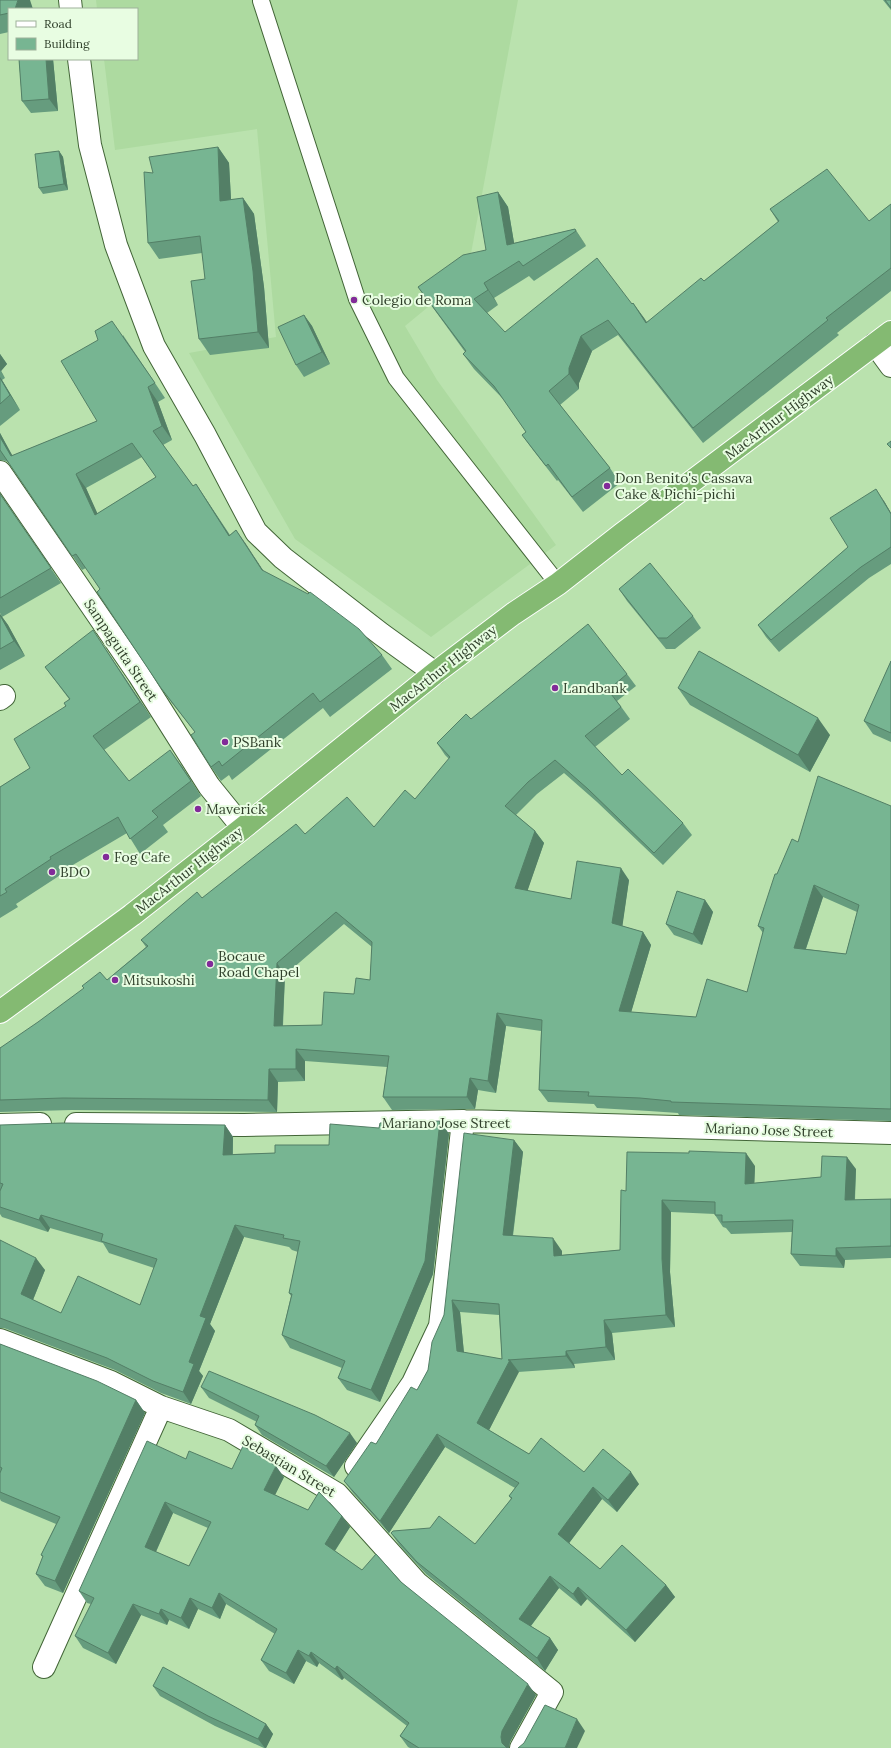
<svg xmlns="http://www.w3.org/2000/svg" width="891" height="1748" viewBox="0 0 891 1748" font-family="Lora,serif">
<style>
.built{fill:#addaa0}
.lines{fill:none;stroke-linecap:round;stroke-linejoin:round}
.service-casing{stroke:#426537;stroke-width:18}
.minor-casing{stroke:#426537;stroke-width:24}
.trunk-casing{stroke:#fff;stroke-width:24}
.service{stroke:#fff;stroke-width:16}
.minor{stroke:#fff;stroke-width:22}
.trunk{stroke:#84ba72;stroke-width:22}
.wall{fill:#669c7e;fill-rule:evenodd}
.shaded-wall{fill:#537f66}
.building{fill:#77b592;stroke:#537f66;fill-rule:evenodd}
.poi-dot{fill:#822b99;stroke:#e8fde2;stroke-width:1.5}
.labels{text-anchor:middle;stroke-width:4;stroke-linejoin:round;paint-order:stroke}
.poi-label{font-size:14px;fill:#30402b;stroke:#e8fde2;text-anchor:start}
.street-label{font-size:14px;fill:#30402b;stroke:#e8fde2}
</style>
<rect width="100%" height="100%" fill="#bae2ae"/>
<!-- built -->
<path class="built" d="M 96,0 L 518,0 L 467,275 L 405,326 L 437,380 L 556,545 L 431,637 L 295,539 L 189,353 L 276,337 L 257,129 L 115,150 L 104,59 L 137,59 L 137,9 L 97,9 Z"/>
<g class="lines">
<!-- service casing -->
<g class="service-casing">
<path id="service" d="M 261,1 L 357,299 L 396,378 L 558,584"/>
</g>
<!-- minor casing -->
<g class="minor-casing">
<path id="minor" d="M 70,0 L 71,9
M 79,59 L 90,145 L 116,245 L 154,346 L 205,435 L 256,532 L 283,558 L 381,634 L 435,673
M 875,344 L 891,366
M 0,472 L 139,675 L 209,786 L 243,828
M 0,699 L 4,696
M 76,1124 L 244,1125 L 463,1121 L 891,1133
M 0,1125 L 40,1124
M 0,1340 L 111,1382 L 161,1407 L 229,1430 L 337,1494 L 417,1583 L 552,1692 L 521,1748
M 356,1466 L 413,1383 L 440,1326 L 463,1121
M 44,1667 L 161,1407"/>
</g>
<!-- trunk casing -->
<g class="trunk-casing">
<path id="trunk" d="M 0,1012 L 132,915 L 243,828 L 435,673 L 513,614 L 558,584 L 622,534 L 891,332"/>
</g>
<!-- service -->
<use href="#service" class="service"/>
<!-- minor -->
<use href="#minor" class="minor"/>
<!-- trunk -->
<use href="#trunk" class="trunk"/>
</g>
<!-- wall -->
<path class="wall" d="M 0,0 L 33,9 L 9,9 L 9,32 L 0,34 Z
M 883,0 L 891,0 L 891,10 Z
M 19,59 L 53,59 L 58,111 L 31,113 L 22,101 Z
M 218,147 L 229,163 L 231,200 L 243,198 L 254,214 L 264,287 L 269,348 L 210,355 L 199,339 L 205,279 L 202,253 L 159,259 L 148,243 L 153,173 Z
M 59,151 L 63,157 L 68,190 L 43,194 L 39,188 Z
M 498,192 L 508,207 L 514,243 L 575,229 L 586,246 L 534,281 L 529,276 L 494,298 L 498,305 L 487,313 L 505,332 L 632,304 L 633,303 L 647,322 L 704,281 L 778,222 L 770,209 L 869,221 L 891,204 L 891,291 L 837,333 L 839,335 L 703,443 L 618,335 L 592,351 L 579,383 L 579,389 L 560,405 L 610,468 L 620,483 L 583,512 L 558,480 L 557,481 L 533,450 L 522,435 L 526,432 L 504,400 L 474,369 L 463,354 L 465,352 L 418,287 L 486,250 Z
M 304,315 L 312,326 L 330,364 L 304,377 L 296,365 Z
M 123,335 L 165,398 L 158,402 L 172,440 L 163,445 L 193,486 L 196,484 L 230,535 L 236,530 L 263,571 L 382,655 L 392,669 L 330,717 L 323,708 L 232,780 L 229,775 L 221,781 L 211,767 L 195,732 L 171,702 L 161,688 L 100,589 L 86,568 L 82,570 L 10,464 L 6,461 L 0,460 L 0,433 L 12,456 L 97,421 ZM 142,457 L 156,477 L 97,514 L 86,488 Z
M 0,354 L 7,364 L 1,371 L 5,378 L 2,380 L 20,410 L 0,426 Z
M 0,494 L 61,583 L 2,617 L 0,613 Z
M 884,501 L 891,513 L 891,564 L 869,578 L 779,652 L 766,637 L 758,625 L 848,547 Z
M 619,589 L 693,616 L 701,628 L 675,649 L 666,649 L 627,601 Z
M 0,614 L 8,625 L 25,656 L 0,670 Z
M 103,645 L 151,717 L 104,750 L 129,781 L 181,765 L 201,796 L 163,825 L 168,832 L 140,854 L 127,833 L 61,872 L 62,874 L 16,904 L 18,907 L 0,918 L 0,787 L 30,768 L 69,699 L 45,667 Z
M 891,661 L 891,742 L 873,734 L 864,721 Z
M 627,674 L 636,686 L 617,701 L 630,719 L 595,747 L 622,775 L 683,823 L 692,835 L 663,865 L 597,802 L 564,773 L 537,794 L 516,815 L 535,831 L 544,843 L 527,891 L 571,899 L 629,880 L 622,926 L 643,932 L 651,945 L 631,1012 L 696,1017 L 747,992 L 763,933 L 758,926 L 777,874 L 798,842 L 891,806 L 891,1121 L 679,1115 L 678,1113 L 649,1111 L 597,1108 L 594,1104 L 548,1102 L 539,1090 L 541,1031 L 506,1026 L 496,1093 L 478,1090 L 475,1109 L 392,1110 L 383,1097 L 387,1067 L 305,1061 L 305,1081 L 278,1082 L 277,1112 L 72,1110 L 0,1112 L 0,1048 L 107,980 L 146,947 L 141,940 L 202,898 L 305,834 L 374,827 L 415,799 L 449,759 L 445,755 L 437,743 L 471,719 ZM 823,897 L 857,912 L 846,954 L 806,949 ZM 344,924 L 372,947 L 370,980 L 322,1025 L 283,1026 L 285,975 Z
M 678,688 L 830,735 L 810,772 L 690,705 Z
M 705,900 L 713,912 L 702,945 L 674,935 L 666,924 Z
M 440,1121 L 449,1134 L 433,1274 L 380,1402 L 347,1390 L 338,1378 L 342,1368 L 290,1348 L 282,1335 L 291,1296 L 289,1293 L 298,1252 L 292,1250 L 289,1247 L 244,1237 L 210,1324 L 215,1331 L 199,1371 L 203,1376 L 191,1404 L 161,1393 L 115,1370 L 4,1328 L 0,1328 L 0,1240 L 45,1270 L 33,1300 L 61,1313 L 140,1305 L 154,1268 L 109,1253 L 103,1243 L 50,1228 L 48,1232 L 2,1217 L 0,1214 L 0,1125 L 225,1125 L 233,1137 L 233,1154 L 275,1153 L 329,1145 L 379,1128 Z
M 514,1140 L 523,1152 L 513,1236 L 562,1251 L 562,1255 L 620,1250 L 626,1191 L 755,1166 L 754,1183 L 821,1177 L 856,1169 L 855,1200 L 891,1199 L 891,1258 L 845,1260 L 844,1268 L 800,1266 L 791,1254 L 792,1232 L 731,1234 L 726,1228 L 723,1227 L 715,1215 L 715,1214 L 671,1212 L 670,1272 L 675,1327 L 612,1333 L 615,1360 L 574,1364 L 575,1368 L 518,1372 L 489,1430 L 529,1454 L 584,1472 L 639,1484 L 617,1512 L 602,1499 L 569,1543 L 600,1569 L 666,1585 L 675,1597 L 635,1642 L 587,1599 L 581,1606 L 559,1588 L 531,1626 L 550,1638 L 558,1650 L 545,1671 L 426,1574 L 400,1546 L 391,1533 L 475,1544 L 511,1499 L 509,1496 L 515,1488 L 445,1447 L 389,1533 L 353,1493 L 344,1481 L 376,1444 L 417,1390 L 428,1370 L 444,1315 ZM 460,1312 L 499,1315 L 502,1359 L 464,1353 Z
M 0,1344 L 136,1400 L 145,1413 L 63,1593 L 45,1586 L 36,1574 L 43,1557 L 41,1555 L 56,1524 L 1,1501 L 0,1499 Z
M 201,1387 L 357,1443 L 334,1477 L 262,1435 L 255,1425 L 257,1422 L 209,1398 Z
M 186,1459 L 232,1469 L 284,1477 L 275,1495 L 308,1510 L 342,1516 L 350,1527 L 335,1551 L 362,1570 L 401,1582 L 536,1695 L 510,1742 L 509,1748 L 410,1748 L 408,1747 L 400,1736 L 407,1726 L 344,1678 L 342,1680 L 319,1663 L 317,1667 L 306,1661 L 294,1684 L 269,1671 L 261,1660 L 275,1634 L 226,1604 L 220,1619 L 198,1609 L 189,1629 L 169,1620 L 167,1625 L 141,1615 L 116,1664 L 83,1648 L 75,1636 L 91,1604 L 87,1603 L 79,1591 ZM 173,1513 L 208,1528 L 189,1566 L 156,1552 Z
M 153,1686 L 266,1724 L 273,1734 L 266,1748 L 264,1748 L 215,1726 L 160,1696 Z"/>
<!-- shaded-wall -->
<path class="shaded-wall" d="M 18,0 L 30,0 L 33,9 L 15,9 Z
M 46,59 L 53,59 L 58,111 L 49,99 Z
M 218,147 L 229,163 L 232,217 L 220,201 Z
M 59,151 L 63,157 L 68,190 L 64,184 Z
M 498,192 L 508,207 L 517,260 L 507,245 Z
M 243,198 L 254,214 L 264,287 L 269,348 L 258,332 Z
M 575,229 L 585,244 L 586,246 L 576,231 Z
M 484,283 L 494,298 L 498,305 L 488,290 Z
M 633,303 L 644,318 L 656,338 L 646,323 Z
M 304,315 L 312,326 L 330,364 L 322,352 Z
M 581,336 L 592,351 L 579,383 L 579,389 L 569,374 L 569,368 Z
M 0,354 L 7,364 L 1,371 L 5,378 L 0,370 Z
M 0,377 L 2,380 L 20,410 L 10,395 L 0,378 Z
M 148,387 L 158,402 L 172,440 L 162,426 Z
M 0,433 L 21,471 L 11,456 L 0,437 Z
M 76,474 L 86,488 L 105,530 L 95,515 Z
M 196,484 L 206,499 L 239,550 L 229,536 Z
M 876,489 L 884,501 L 891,513 L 891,514 Z
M 236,530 L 246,544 L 272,584 L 262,570 Z
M 0,614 L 8,625 L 25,656 L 14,641 L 0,615 Z
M 93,630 L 151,717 L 140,702 Z
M 818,718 L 830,735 L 810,772 L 798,755 Z
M 170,750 L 181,765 L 201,796 L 191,781 Z
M 535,831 L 544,843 L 524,901 L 515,888 Z
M 621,868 L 629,880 L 621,936 L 612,923 Z
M 814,885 L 823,897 L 802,960 L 794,948 Z
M 705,900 L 713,912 L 702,945 L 693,934 Z
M 643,932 L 651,945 L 628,1023 L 619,1011 Z
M 277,963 L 285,975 L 282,1038 L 274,1026 Z
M 497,1013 L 506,1026 L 496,1093 L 488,1081 Z
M 296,1049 L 305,1061 L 305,1081 L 296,1069 Z
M 269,1069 L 278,1082 L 277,1112 L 268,1100 Z
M 470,1078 L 478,1090 L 475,1109 L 467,1097 Z
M 440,1121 L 449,1134 L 433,1274 L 380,1402 L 371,1390 Z
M 225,1125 L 233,1137 L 232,1167 L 223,1155 Z
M 514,1140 L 523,1152 L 511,1248 L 503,1235 Z
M 746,1153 L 755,1166 L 754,1196 L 745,1184 Z
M 847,1157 L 856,1169 L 854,1213 L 845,1200 Z
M 662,1200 L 671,1212 L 670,1272 L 675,1327 L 666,1315 L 662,1259 Z
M 41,1215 L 50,1228 L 48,1232 L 39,1220 Z
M 235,1225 L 244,1237 L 210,1324 L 215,1331 L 199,1371 L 203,1376 L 191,1404 L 183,1392 L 189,1362 L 200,1316 Z
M 553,1238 L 562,1251 L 562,1269 L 554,1256 Z
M 836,1248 L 845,1260 L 844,1268 L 836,1256 Z
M 36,1258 L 45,1270 L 30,1307 L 21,1294 Z
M 452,1300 L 460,1312 L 465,1364 L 457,1351 Z
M 604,1320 L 612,1333 L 615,1360 L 606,1347 Z
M 566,1351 L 574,1364 L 575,1368 L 566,1356 Z
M 510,1360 L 519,1372 L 486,1436 L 477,1423 Z
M 136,1400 L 145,1413 L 63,1593 L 55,1581 Z
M 350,1433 L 357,1443 L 334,1477 L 326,1466 Z
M 437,1434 L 445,1447 L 389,1533 L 380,1521 Z
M 276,1466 L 284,1477 L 272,1501 L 264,1490 Z
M 631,1472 L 639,1484 L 617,1512 L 608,1500 Z
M 593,1487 L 602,1499 L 567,1546 L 558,1534 Z
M 165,1502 L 173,1513 L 153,1558 L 145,1547 Z
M 342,1516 L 350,1527 L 332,1555 L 325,1544 Z
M 550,1576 L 559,1588 L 527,1631 L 519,1619 Z
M 666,1585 L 675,1597 L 635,1642 L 626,1630 Z
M 578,1587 L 587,1599 L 581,1606 L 573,1594 Z
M 219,1593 L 226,1604 L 220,1619 L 212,1608 Z
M 190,1598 L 198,1609 L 189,1629 L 181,1618 Z
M 133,1604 L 141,1615 L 116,1664 L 108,1653 Z
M 161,1609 L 169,1620 L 167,1625 L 159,1614 Z
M 550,1638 L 558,1650 L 545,1671 L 537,1658 Z
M 298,1650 L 306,1661 L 294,1684 L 286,1673 Z
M 311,1652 L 319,1663 L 317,1667 L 309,1656 Z
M 337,1666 L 344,1678 L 342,1680 L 335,1669 Z
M 528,1684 L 536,1695 L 510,1742 L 509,1748 L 506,1748 L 502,1743 L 501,1737 L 502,1731 Z
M 577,1719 L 585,1731 L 577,1748 L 565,1748 Z
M 266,1724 L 273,1734 L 266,1748 L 265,1748 L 258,1739 Z"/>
<!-- building -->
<path class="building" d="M 0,0 L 18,0 L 15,9 L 9,9 L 9,13 L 0,15 Z
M 885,0 L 891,0 L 891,8 Z
M 19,59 L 46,59 L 49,99 L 22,101 Z
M 218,147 L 220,201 L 243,198 L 253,271 L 258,332 L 199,339 L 191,281 L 205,279 L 200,236 L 148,243 L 144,172 L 153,173 L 149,157 Z
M 59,151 L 64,184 L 39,188 L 35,154 Z
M 827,169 L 869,221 L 891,204 L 891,268 L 826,318 L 828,320 L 693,428 L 608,320 L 581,336 L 569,368 L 569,374 L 549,391 L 610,468 L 572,497 L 548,464 L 546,466 L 522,435 L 526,432 L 494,386 L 463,354 L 466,351 L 418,287 L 463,255 L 486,250 L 477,197 L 498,192 L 507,245 L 575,229 L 576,231 L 523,266 L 519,261 L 484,283 L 488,290 L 474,299 L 505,332 L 597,258 L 632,304 L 633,303 L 646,323 L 701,278 L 704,281 L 779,221 L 770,209 Z
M 304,315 L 322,352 L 296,365 L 278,327 Z
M 112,321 L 155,383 L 148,387 L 162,426 L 153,431 L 193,486 L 196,484 L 229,536 L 236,530 L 262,570 L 308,594 L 310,592 L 359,629 L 382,655 L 320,702 L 313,693 L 222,766 L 219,761 L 211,767 L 191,735 L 195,732 L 161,688 L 97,592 L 100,589 L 76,554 L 72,556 L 0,450 L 0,437 L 11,456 L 97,421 L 61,361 L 98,340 L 95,331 ZM 132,443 L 156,477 L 95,515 L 76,474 Z
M 0,378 L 10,395 L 0,404 Z
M 891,441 L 891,448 L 887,444 Z
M 876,489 L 891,514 L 891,547 L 861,567 L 771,640 L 758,625 L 848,547 L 830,518 Z
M 0,494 L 51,568 L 0,598 Z
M 650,563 L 693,616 L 667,638 L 658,638 L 619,589 Z
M 0,615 L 14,641 L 0,649 Z
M 588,624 L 627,674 L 608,690 L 621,707 L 585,736 L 622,775 L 628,769 L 683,823 L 654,853 L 588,789 L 555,760 L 528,782 L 505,806 L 535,831 L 515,888 L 571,899 L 577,861 L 621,868 L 612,923 L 643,932 L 619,1011 L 696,1017 L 707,979 L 747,992 L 764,928 L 758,926 L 775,874 L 777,874 L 792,839 L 798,842 L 818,776 L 891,806 L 891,1109 L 671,1102 L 671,1101 L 640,1098 L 588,1096 L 589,1092 L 539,1090 L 542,1020 L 497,1013 L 488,1081 L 470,1078 L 467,1097 L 383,1097 L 389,1056 L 296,1049 L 296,1069 L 269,1069 L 268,1100 L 63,1098 L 0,1100 L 0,1048 L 38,1022 L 84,988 L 82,986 L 100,972 L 107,980 L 148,946 L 141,940 L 197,892 L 202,898 L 296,824 L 305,834 L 347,797 L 374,827 L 405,790 L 415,799 L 450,757 L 437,743 L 466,714 L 471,719 ZM 814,885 L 859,905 L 846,954 L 794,948 ZM 336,912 L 372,942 L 370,980 L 356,978 L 354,994 L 324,992 L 322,1025 L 274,1026 L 277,963 Z
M 93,630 L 140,702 L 93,736 L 129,781 L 170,750 L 191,781 L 152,811 L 158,817 L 130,839 L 118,817 L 50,857 L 51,859 L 5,889 L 7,892 L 0,896 L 0,787 L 30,768 L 14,739 L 66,706 L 64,703 L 70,699 L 45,667 Z
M 699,651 L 818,718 L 798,755 L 678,688 Z
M 891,661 L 891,733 L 864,721 Z
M 677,891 L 705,900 L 693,934 L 666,924 Z
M 440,1121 L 425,1261 L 371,1390 L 338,1378 L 345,1361 L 282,1335 L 292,1294 L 289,1293 L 300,1241 L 283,1238 L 284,1235 L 235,1225 L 200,1316 L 206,1318 L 189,1362 L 194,1364 L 183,1392 L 153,1381 L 107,1358 L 0,1318 L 0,1240 L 36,1258 L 21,1294 L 61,1313 L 78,1276 L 140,1305 L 157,1259 L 101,1241 L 103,1234 L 41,1215 L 39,1220 L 0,1207 L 0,1191 L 3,1184 L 0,1183 L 0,1125 L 63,1123 L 225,1125 L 223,1155 L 275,1153 L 275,1145 L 329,1145 L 330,1124 L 379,1128 L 380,1123 Z
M 464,1133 L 514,1140 L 503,1235 L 553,1238 L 554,1256 L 620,1250 L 621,1190 L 626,1191 L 627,1152 L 689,1153 L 689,1151 L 746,1153 L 745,1184 L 821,1177 L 822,1156 L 847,1157 L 845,1200 L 891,1199 L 891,1246 L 836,1248 L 836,1256 L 791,1254 L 793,1220 L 722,1222 L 722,1215 L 715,1215 L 715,1202 L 662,1200 L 662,1259 L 666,1315 L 604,1320 L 606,1347 L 566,1351 L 566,1356 L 508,1360 L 510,1360 L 477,1423 L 529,1454 L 541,1438 L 584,1472 L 603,1449 L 631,1472 L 608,1500 L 593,1487 L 558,1534 L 600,1569 L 622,1545 L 666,1585 L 626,1630 L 578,1587 L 573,1594 L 550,1576 L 519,1619 L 550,1638 L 537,1658 L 417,1562 L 391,1533 L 393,1531 L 430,1528 L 439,1516 L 475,1544 L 512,1498 L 509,1496 L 519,1483 L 437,1434 L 380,1521 L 344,1481 L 371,1442 L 376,1444 L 411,1387 L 417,1390 L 428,1370 L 432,1342 L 444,1315 ZM 452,1300 L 499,1304 L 502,1359 L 457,1351 Z
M 0,1344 L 97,1381 L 136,1400 L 55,1581 L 36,1574 L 43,1556 L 41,1555 L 60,1517 L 0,1492 L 0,1473 L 2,1468 L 0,1467 Z
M 209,1371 L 315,1415 L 350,1433 L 326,1466 L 255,1425 L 259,1416 L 201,1387 Z
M 147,1441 L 186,1459 L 189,1451 L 232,1469 L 243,1446 L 276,1466 L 264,1490 L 308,1510 L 319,1492 L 342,1516 L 325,1544 L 362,1570 L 376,1554 L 401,1582 L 528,1684 L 502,1731 L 501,1737 L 502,1743 L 507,1748 L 509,1748 L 419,1748 L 400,1736 L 409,1723 L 337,1666 L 335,1669 L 311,1652 L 309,1656 L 298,1650 L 286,1673 L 261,1660 L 277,1629 L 219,1593 L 212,1608 L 190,1598 L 181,1618 L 161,1609 L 159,1614 L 133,1604 L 108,1653 L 75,1636 L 94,1598 L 79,1591 ZM 165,1502 L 211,1522 L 189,1566 L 145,1547 Z
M 163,1667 L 266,1724 L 258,1739 L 208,1716 L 153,1686 Z
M 545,1705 L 577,1719 L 565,1748 L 518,1748 L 524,1743 Z"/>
<!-- markers -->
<g class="poi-dot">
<circle cx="354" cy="300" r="4"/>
<circle cx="607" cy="486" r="4"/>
<circle cx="555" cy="688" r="4"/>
<circle cx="225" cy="742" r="4"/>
<circle cx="198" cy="809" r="4"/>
<circle cx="106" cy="857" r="4"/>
<circle cx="52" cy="872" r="4"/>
<circle cx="210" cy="964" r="4"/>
<circle cx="115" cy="980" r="4"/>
</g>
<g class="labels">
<!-- poi labels -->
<g class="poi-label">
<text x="362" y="305">Colegio de Roma</text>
<text x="615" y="483">Don Benito's Cassava<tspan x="615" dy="16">Cake &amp; Pichi-pichi</tspan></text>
<text x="563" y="693">Landbank</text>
<text x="233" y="747">PSBank</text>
<text x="206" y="814">Maverick</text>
<text x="114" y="862">Fog Cafe</text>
<text x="60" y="877">BDO</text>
<text x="218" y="961">Bocaue<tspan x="218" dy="16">Road Chapel</tspan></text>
<text x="123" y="985">Mitsukoshi</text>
</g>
<!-- street labels -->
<g class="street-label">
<text transform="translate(779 417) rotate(-37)" y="5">MacArthur Highway</text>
<text transform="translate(121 650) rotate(56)" y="5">Sampaguita Street</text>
<text transform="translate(443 668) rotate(-38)" y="5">MacArthur Highway</text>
<text transform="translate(189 870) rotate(-38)" y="5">MacArthur Highway</text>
<text x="446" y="1128">Mariano Jose Street</text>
<text transform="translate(769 1130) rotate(2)" y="5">Mariano Jose Street</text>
<text transform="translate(289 1466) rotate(31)" y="5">Sebastian Street</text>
</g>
</g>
<!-- legend -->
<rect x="8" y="8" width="130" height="52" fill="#e8fde2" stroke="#9eb199"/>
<rect x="16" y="21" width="20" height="6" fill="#ffffff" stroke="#9eb199"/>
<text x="44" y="28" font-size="12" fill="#30402b">Road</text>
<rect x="16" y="38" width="20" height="12" fill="#77b592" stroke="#9eb199"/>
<text x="44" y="48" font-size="12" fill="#30402b">Building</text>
</svg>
